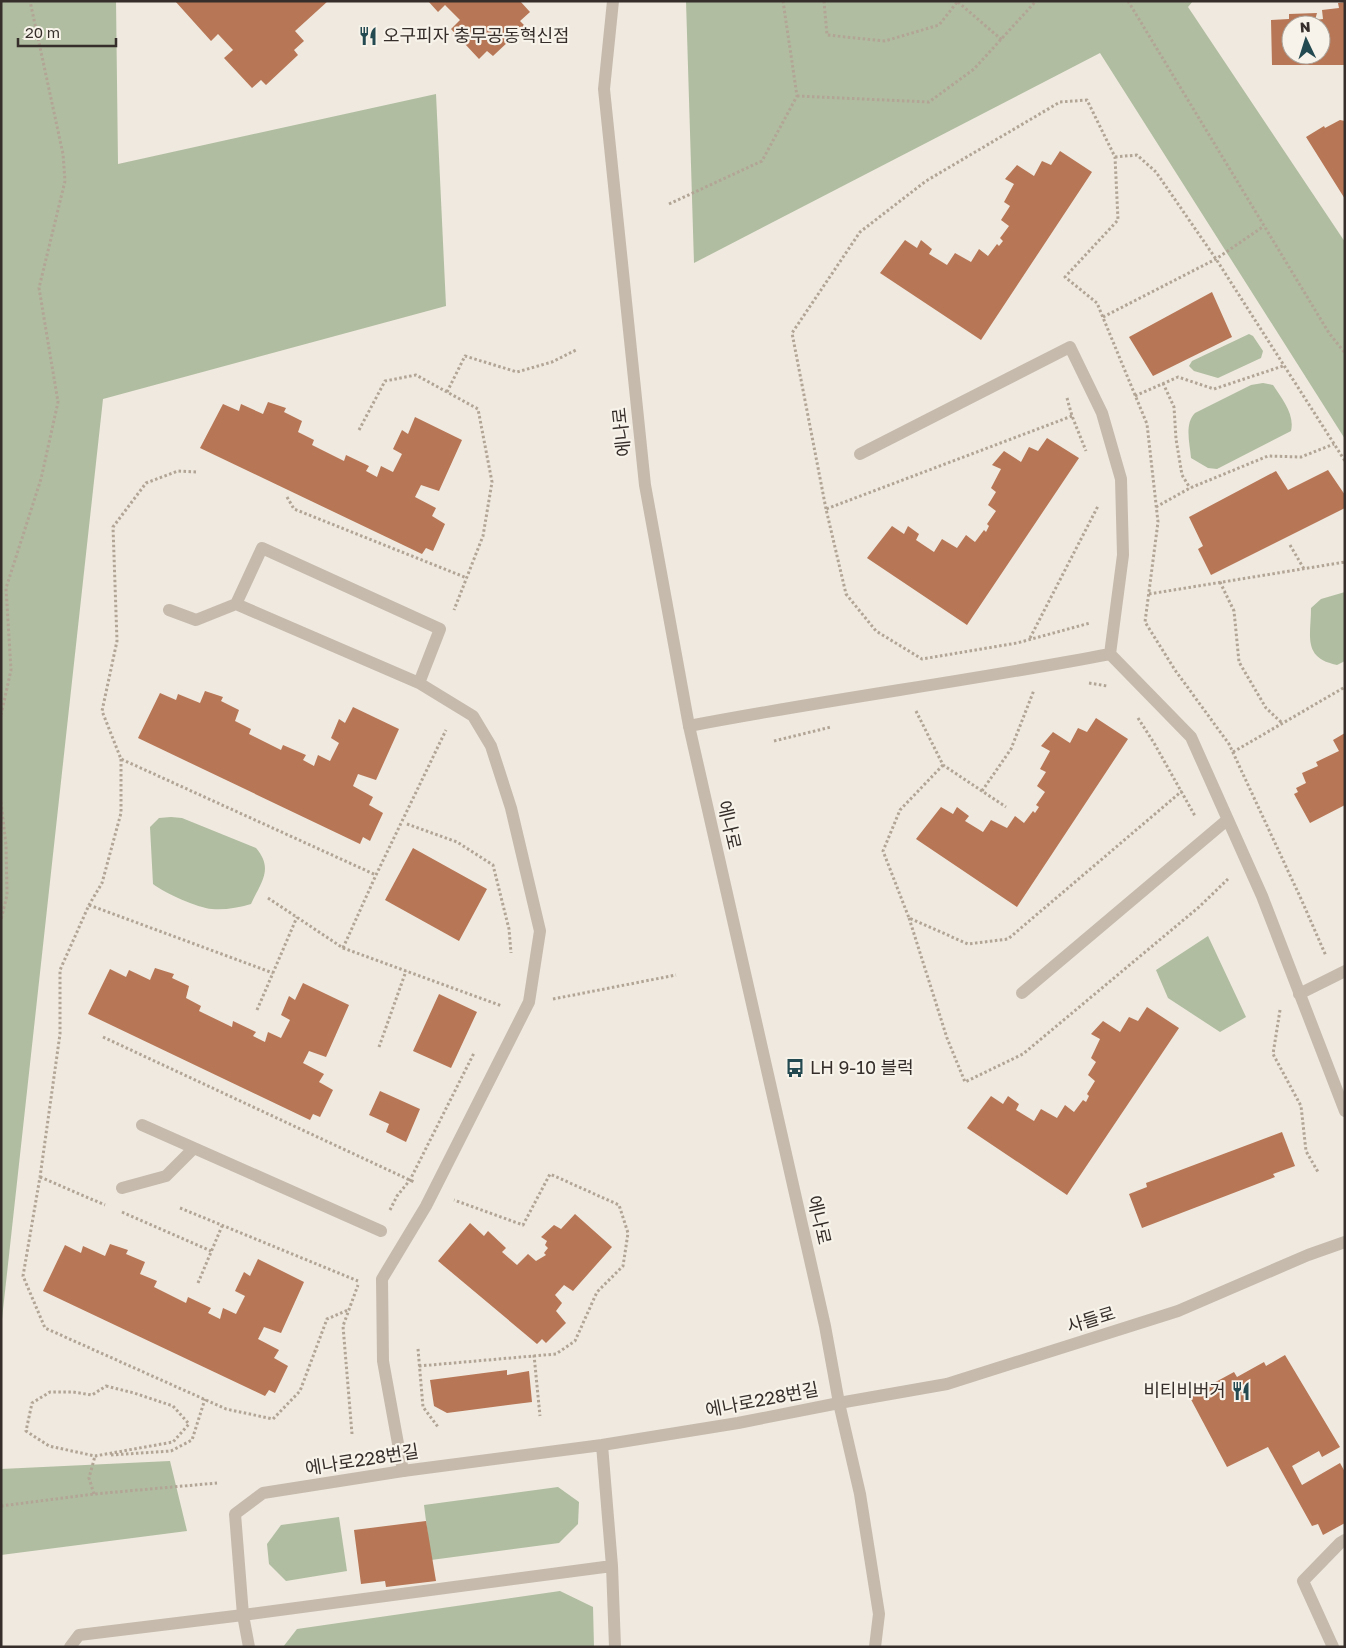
<svg xmlns="http://www.w3.org/2000/svg" width="1346" height="1648" viewBox="0 0 1346 1648" font-family="'Golos Text','Noto Sans KR',sans-serif">
<style>
.green{fill:#b0bda0}
.building{fill:#b77655;fill-rule:evenodd}
.lines{fill:none;stroke-linecap:round;stroke-linejoin:round}
.path{stroke:#b2a596;stroke-width:3;stroke-dasharray:2.5 2.5;stroke-linecap:butt}
.service{stroke:#c6baac;stroke-width:12}
.minor{stroke:#c6baac;stroke-width:12}
.tertiary{stroke:#c6baac;stroke-width:12}
.labels{text-anchor:middle;stroke-width:4.5;stroke-linejoin:round;paint-order:stroke}
.poi-label{font-size:18px;fill:#352e2a;stroke:#f8f3ea;text-anchor:start}
.street-label{font-size:18px;fill:#352e2a;stroke:#f8f3ea}
</style>
<rect width="100%" height="100%" fill="#efe9df"/>
<!-- green -->
<path class="green" d="M 1,1 L 116,1 L 118,164 L 436,94 L 446,306 L 103,399 L 1,1328 Z
M 686,1 L 1193,1 L 1188,7 L 1345,242 L 1345,439 L 1100,53 L 694,263 Z
M 1249,334 L 1253,336 L 1263,351 L 1261,358 L 1218,378 L 1194,371 L 1189,366 L 1192,361 Z
M 1263,383 L 1273,385 C 1282,399 1295,414 1291,431 L 1217,469 L 1208,468 L 1191,458 C 1190,444 1184,424 1195,413 L 1251,385 Z
M 1345,592 L 1345,661 L 1337,665 C 1302,658 1311,636 1311,608 L 1321,599 Z
M 171,817 L 182,818 L 256,848 C 274,869 261,882 251,904 C 238,908 225,910 212,909 C 198,908 164,893 153,884 L 150,827 L 159,818 Z
M 1208,936 L 1246,1017 L 1220,1032 L 1168,998 L 1156,970 Z
M 170,1461 L 187,1531 L 1,1555 L 1,1469 Z
M 558,1487 L 579,1502 L 578,1524 L 559,1543 L 431,1560 L 424,1505 Z
M 339,1517 L 347,1571 L 286,1581 L 269,1564 L 267,1544 L 281,1525 Z
M 560,1591 L 593,1607 L 594,1647 L 283,1647 L 297,1629 Z"/>
<!-- building -->
<path class="building" d="M 175,1 L 328,1 L 295,31 L 304,41 L 294,50 L 298,55 L 266,85 L 261,80 L 252,88 L 224,58 L 233,50 L 218,34 L 211,41 Z
M 428,1 L 520,1 L 530,12 L 520,21 L 525,26 L 493,56 L 487,51 L 479,59 L 451,29 L 460,20 L 445,5 L 438,12 Z
M 1345,2 L 1345,65 L 1272,65 L 1271,20 L 1289,19 L 1289,14 L 1317,13 L 1315,20 L 1323,19 L 1322,10 L 1339,8 L 1338,3 ZM 1291,25 L 1321,25 L 1321,55 L 1291,55 Z
M 1340,120 L 1345,121 L 1345,199 L 1306,137 L 1324,126 L 1325,128 Z
M 1060,151 L 1092,172 L 981,340 L 880,273 L 905,240 L 917,248 L 921,240 L 932,249 L 929,254 L 947,265 L 955,253 L 971,262 L 979,249 L 988,256 L 997,244 L 999,246 L 1003,241 L 1000,238 L 1009,226 L 1001,220 L 1010,206 L 1004,202 L 1014,184 L 1005,179 L 1017,165 L 1034,176 L 1042,161 L 1051,165 Z
M 1212,292 L 1232,337 L 1153,376 L 1129,337 Z
M 268,402 L 286,408 L 284,412 L 302,421 L 298,432 L 314,440 L 312,445 L 344,461 L 346,455 L 369,466 L 366,471 L 377,477 L 381,466 L 393,472 L 402,454 L 393,449 L 402,430 L 408,434 L 415,417 L 462,440 L 439,491 L 421,485 L 415,497 L 436,508 L 432,516 L 445,524 L 433,551 L 426,548 L 422,554 L 200,448 L 223,404 L 239,411 L 241,404 L 263,414 Z
M 1047,438 L 1079,458 L 967,625 L 867,558 L 892,526 L 904,534 L 908,526 L 919,534 L 916,540 L 934,552 L 942,539 L 957,548 L 966,535 L 975,542 L 984,530 L 986,532 L 989,526 L 987,524 L 996,511 L 988,505 L 996,492 L 991,488 L 1001,469 L 992,465 L 1004,451 L 1021,462 L 1029,447 L 1038,451 Z
M 1328,470 L 1345,495 L 1345,508 L 1211,575 L 1198,549 L 1203,546 L 1189,517 L 1276,471 L 1288,490 Z
M 205,691 L 223,697 L 221,701 L 239,710 L 235,721 L 251,729 L 249,734 L 281,750 L 283,745 L 306,755 L 303,760 L 314,766 L 318,755 L 330,761 L 339,743 L 331,738 L 339,719 L 345,723 L 353,707 L 399,729 L 376,780 L 358,774 L 353,786 L 373,797 L 369,805 L 383,813 L 370,841 L 363,837 L 360,844 L 138,738 L 160,693 L 176,700 L 178,694 L 200,703 Z
M 1096,718 L 1128,739 L 1017,907 L 916,839 L 941,807 L 953,814 L 957,807 L 969,816 L 965,821 L 983,832 L 991,820 L 1007,828 L 1015,816 L 1024,823 L 1033,811 L 1035,813 L 1039,807 L 1036,805 L 1045,792 L 1037,786 L 1046,772 L 1040,769 L 1050,751 L 1041,746 L 1053,732 L 1070,743 L 1078,728 L 1087,732 Z
M 1345,733 L 1345,805 L 1310,823 L 1294,794 L 1298,792 L 1296,788 L 1306,783 L 1302,773 L 1318,766 L 1316,762 L 1339,751 L 1333,740 Z
M 413,848 L 487,889 L 459,941 L 385,900 Z
M 155,968 L 174,974 L 172,978 L 189,986 L 186,998 L 201,1006 L 199,1011 L 232,1027 L 233,1021 L 256,1032 L 253,1036 L 265,1042 L 268,1032 L 281,1038 L 290,1020 L 281,1015 L 289,996 L 295,1000 L 303,983 L 349,1005 L 326,1057 L 309,1051 L 303,1063 L 324,1074 L 319,1082 L 333,1090 L 320,1117 L 313,1114 L 310,1120 L 88,1014 L 110,969 L 126,977 L 129,970 L 150,980 Z
M 439,994 L 477,1012 L 451,1068 L 413,1051 Z
M 1147,1007 L 1179,1028 L 1067,1195 L 967,1128 L 991,1096 L 1003,1104 L 1008,1096 L 1019,1104 L 1016,1110 L 1034,1121 L 1041,1109 L 1057,1118 L 1065,1105 L 1074,1112 L 1083,1100 L 1086,1102 L 1089,1096 L 1087,1094 L 1095,1081 L 1088,1075 L 1096,1062 L 1091,1058 L 1100,1039 L 1091,1034 L 1103,1021 L 1120,1032 L 1129,1017 L 1138,1021 Z
M 380,1091 L 420,1109 L 406,1142 L 386,1132 L 389,1124 L 369,1115 Z
M 1282,1132 L 1295,1166 L 1273,1174 L 1275,1177 L 1142,1228 L 1129,1194 L 1147,1187 L 1146,1183 Z
M 575,1214 L 612,1247 L 573,1291 L 564,1285 L 555,1295 L 562,1303 L 556,1311 L 566,1323 L 546,1343 L 542,1339 L 537,1344 L 438,1261 L 470,1223 L 484,1236 L 488,1231 L 506,1248 L 502,1252 L 517,1265 L 528,1254 L 536,1261 L 546,1255 L 544,1253 L 548,1248 L 545,1245 L 547,1241 L 541,1237 L 554,1225 L 561,1229 Z
M 110,1244 L 128,1250 L 126,1254 L 145,1262 L 140,1274 L 157,1281 L 154,1287 L 186,1303 L 188,1297 L 211,1308 L 208,1313 L 220,1319 L 223,1308 L 236,1314 L 245,1296 L 235,1291 L 244,1272 L 250,1276 L 258,1259 L 304,1282 L 281,1333 L 264,1327 L 258,1339 L 279,1350 L 274,1358 L 288,1366 L 275,1393 L 269,1390 L 265,1396 L 43,1291 L 65,1245 L 81,1253 L 83,1246 L 105,1256 Z
M 1285,1355 L 1340,1447 L 1322,1457 L 1319,1451 L 1292,1466 L 1302,1485 L 1340,1463 L 1345,1472 L 1345,1523 L 1323,1535 L 1318,1524 L 1312,1526 L 1268,1447 L 1227,1467 L 1187,1392 L 1208,1382 L 1210,1385 L 1234,1372 L 1237,1377 L 1264,1362 L 1266,1366 Z
M 507,1370 L 507,1375 L 529,1371 L 532,1402 L 447,1413 L 434,1406 L 430,1380 Z
M 426,1521 L 436,1581 L 386,1587 L 385,1581 L 361,1584 L 354,1530 Z"/>
<g class="lines">
<!-- path -->
<path class="path" d="M 824,1 L 827,35 L 885,41 L 939,25 L 958,1
M 1128,1 L 1329,333 L 1345,353
M 958,2 L 1002,40
M 797,96 L 929,102 L 974,69 L 1036,1
M 1115,157 L 1137,155 L 1156,172 L 1216,259 L 1345,461
M 669,204 L 762,161 L 797,96 L 783,1
M 1103,317 L 1216,259 L 1264,226
M 1163,383 L 1174,407 L 1176,439 L 1182,475 L 1190,488
M 447,392 L 465,356 L 517,372 L 552,362 L 576,350
M 1135,396 L 1178,377 L 1214,389 L 1283,366
M 1067,398 L 1072,416 L 1086,451
M 1072,416 L 826,509 L 846,594 L 876,631 L 922,659 L 1017,643 L 1090,623
M 359,430 L 385,381 L 416,375 L 478,409 L 492,482 L 483,536 L 454,610
M 196,472 L 178,471 L 146,483 L 113,527 L 117,641 L 102,711 L 121,759 L 376,875
M 287,497 L 294,509 L 467,578
M 1156,507 L 1190,488 L 1268,456 L 1301,457 L 1334,444
M 826,509 L 792,333 L 860,232 L 926,181 L 1060,102 L 1087,100 L 1115,157 L 1118,220 L 1065,277 L 1097,303 L 1147,424 L 1158,522 L 1145,622 L 1175,670 L 1229,744 L 1302,901 L 1326,956
M 1290,545 L 1304,569
M 1220,582 L 1234,611 L 1239,662 L 1266,708 L 1282,723
M 1149,594 L 1345,562
M 1030,638 L 1098,506
M 1089,683 L 1107,686
M 916,711 L 943,765 L 1006,807
M 1,715 L 11,670 L 6,588 L 41,479 L 58,402 L 39,288 L 65,181 L 63,154 L 30,1
M 1138,718 L 1154,743 L 1195,816
M 774,741 L 831,727
M 1233,752 L 1345,687
M 121,759 L 121,813 L 102,883 L 89,905 L 60,970 L 60,1034 L 40,1177 L 23,1276 L 45,1328 L 226,1409 L 273,1419 L 300,1391 L 327,1319 L 348,1310
M 943,765 L 900,810 L 883,851 L 909,918 L 968,944 L 1008,939 L 1182,791
M 982,791 L 1011,749 L 1034,690
M 1,802 L 6,845 L 7,895 L 1,920
M 407,824 L 457,842 L 493,865 L 509,929 L 511,953
M 268,898 L 343,948 L 502,1006
M 89,905 L 273,973
M 909,918 L 947,1038 L 965,1082 L 1023,1054 L 1199,907 L 1228,879
M 343,948 L 376,875 L 446,730
M 553,999 L 676,975
M 257,1010 L 297,917
M 1280,1010 L 1273,1054 L 1301,1106 L 1306,1151 L 1318,1172
M 103,1037 L 414,1182
M 379,1047 L 406,971
M 40,1177 L 105,1205
M 180,1208 L 358,1281
M 390,1210 L 397,1196 L 410,1180 L 474,1053
M 122,1212 L 211,1251
M 198,1283 L 222,1226
M 418,1349 L 423,1407 L 438,1427
M 534,1355 L 540,1416
M 419,1366 L 556,1354 L 575,1341 L 597,1292 L 623,1266 L 628,1233 L 619,1205 L 550,1174 L 523,1225 L 454,1200
M 106,1386 L 134,1393 L 173,1406 L 189,1424 L 173,1442 L 95,1456 L 49,1446 L 26,1431 L 32,1403 L 50,1392 L 73,1392 L 92,1395 Z
M 352,1434 L 343,1326 L 358,1285
M 111,1455 L 171,1451 L 192,1440 L 205,1399
M 94,1494 L 89,1478 L 95,1456 L 97,1456
M 1,1506 L 94,1494 L 217,1483"/>
<!-- service -->
<path class="service" d="M 860,454 L 1070,347 L 1102,413 L 1121,479 L 1123,555 L 1110,654 L 1191,737 L 1262,896 L 1345,1111
M 169,610 L 196,620 L 236,604
M 689,726 C 829,699 970,681 1110,654
M 1022,993 L 1227,820
M 1299,994 L 1345,971
M 142,1125 L 381,1231
M 122,1188 L 166,1176 L 194,1148
M 403,1471 L 383,1361 L 382,1279 L 426,1206 L 529,1002 L 540,931 L 511,808 L 491,746 L 473,716 L 419,683 L 236,604 L 262,548 L 440,629 L 419,683"/>
<!-- minor -->
<path class="minor" d="M 602,1445 L 612,1566 L 615,1647
M 70,1647 L 79,1635 L 243,1615 L 612,1566
M 249,1647 L 243,1615 L 235,1514 L 263,1493 L 403,1471 L 602,1445 L 738,1423 L 839,1403
M 1333,1647 L 1303,1581 L 1340,1543 L 1345,1540"/>
<!-- tertiary -->
<path class="tertiary" d="M 613,1 L 604,89 L 645,485 L 689,726 L 825,1326 L 839,1403 L 860,1494 L 879,1614 L 875,1647
M 839,1403 L 947,1384 L 1178,1311 L 1308,1255 L 1345,1242"/>
</g>
<!-- icons -->
<defs>
<g id="restaurant-bare" transform="scale(1.5)"><path d="M-5-6h1v4h1v-4h1v4h1v-4h1v5L-1.5 .5V6h-2V.5L-5-1ZM5-6V6H3V1.5H1.5Q1.5-4 5-6Z" fill="#244a51" stroke="#f8f3ea" stroke-width="2.5" paint-order="stroke"/></g>
<g id="bus-bare" transform="scale(1.5)"><path d="M-5-6H5V4H4V6H2V4H-2V6H-4V4H-5ZM-3.5-4V0h7V-4ZM-3.5 1.2v1.5H-2V1.2ZM2 1.2v1.5H3.5V1.2Z" fill="#244a51" stroke="#f8f3ea" stroke-width="2.5" paint-order="stroke"/></g>
</defs>
<g fill-rule="evenodd">
<use href="#restaurant-bare" x="368" y="36"/>
<use href="#bus-bare" x="795" y="1068"/>
<use href="#restaurant-bare" x="1241" y="1391"/>
</g>
<g class="labels">
<!-- poi labels -->
<g class="poi-label">
<text x="383" y="42">오구피자 충무공동혁신점</text>
<text x="810" y="1074">LH 9-10 블럭</text>
<text x="1226" y="1397" text-anchor="end">비티비버거</text>
</g>
<!-- street labels -->
<g class="street-label">
<text transform="translate(622 432) rotate(-96)" y="6">에나로</text>
<text transform="translate(729 825) rotate(77)" y="6">에나로</text>
<text transform="translate(819 1220) rotate(77)" y="6">에나로</text>
<text transform="translate(1091 1320) rotate(-17)" y="6">사들로</text>
<text transform="translate(762 1400) rotate(-11)" y="6">에나로228번길</text>
<text transform="translate(362 1460) rotate(-9)" y="6">에나로228번길</text>
</g>
</g>
<!-- border -->
<rect width="1346" height="1648" fill="none" stroke="#352e2a" stroke-width="5"/>
<!-- north arrow -->
<g transform="translate(1306 40) rotate(356)"><circle r="24" fill="#f8f3ea" stroke="#aaa49d"/>
<path d="M0-4L9 19L0 12L-9 19Z" fill="#244a51"/>
<text y="-8" font-size="14" font-weight="bold" text-anchor="middle" fill="#352e2a">N</text>
</g>
<!-- scale -->
<path d="M18 38v8h98v-8" fill="none" stroke="#352e2a" stroke-width="2.5"/>
<text x="25" y="38" font-size="15" fill="#352e2a" stroke="#f8f3ea" stroke-width="4" paint-order="stroke">20 m</text>
</svg>
